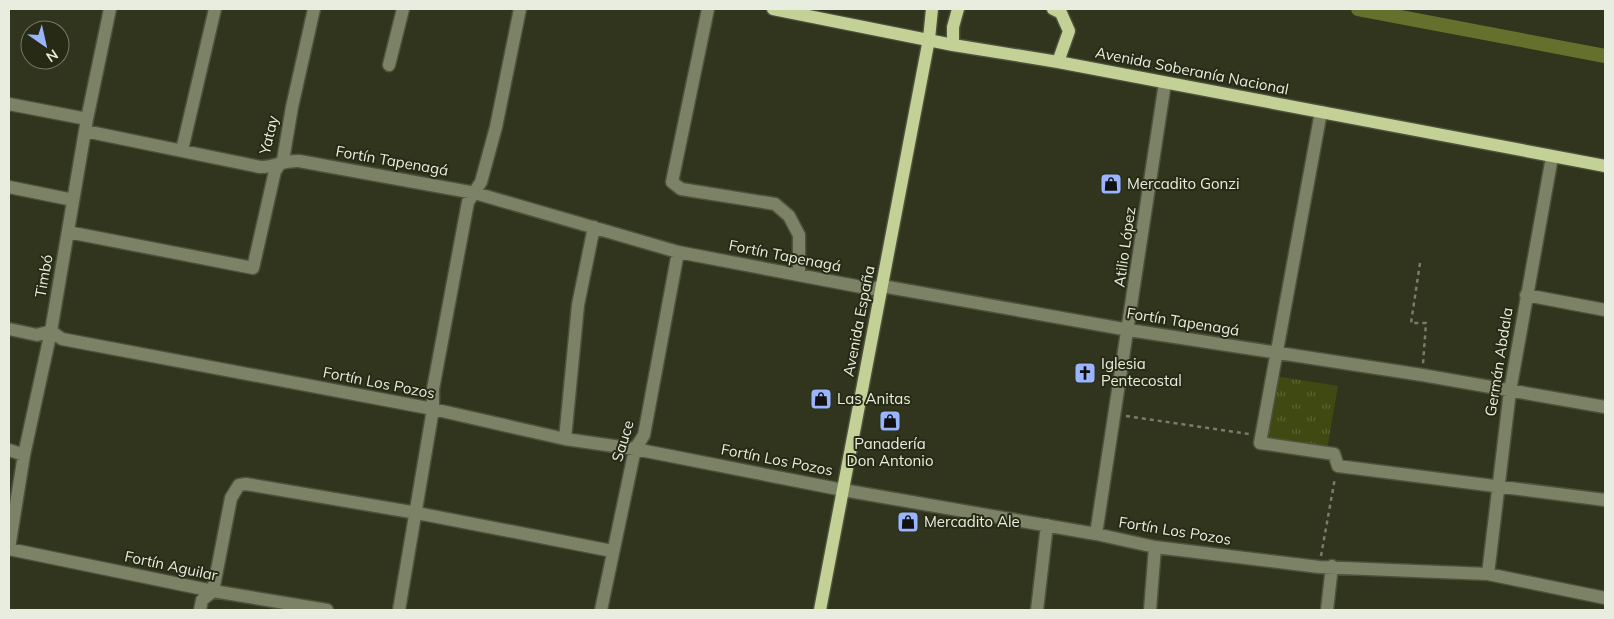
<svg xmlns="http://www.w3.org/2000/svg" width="1614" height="619" viewBox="0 0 1614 619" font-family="Mulish,sans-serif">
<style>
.grass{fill:url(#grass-tufts)}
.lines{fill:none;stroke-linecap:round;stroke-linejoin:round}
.canal{stroke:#64702c;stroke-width:14}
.minor-casing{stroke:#4e523d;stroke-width:15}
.major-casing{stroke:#4e523d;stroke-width:15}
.path{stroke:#797d69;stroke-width:2.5;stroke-dasharray:4 4;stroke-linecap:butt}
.minor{stroke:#7b8265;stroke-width:12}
.major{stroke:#c3d096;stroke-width:12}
.labels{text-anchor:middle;stroke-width:4;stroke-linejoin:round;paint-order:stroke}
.street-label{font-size:15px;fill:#e9eddf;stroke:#272b15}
.poi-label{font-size:15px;fill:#e9eddf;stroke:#272b15;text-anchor:start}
</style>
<defs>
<pattern id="grass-tufts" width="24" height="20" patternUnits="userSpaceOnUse" patternTransform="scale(1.25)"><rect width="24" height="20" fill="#404911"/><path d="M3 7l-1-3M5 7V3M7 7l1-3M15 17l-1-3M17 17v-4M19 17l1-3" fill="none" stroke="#5c6433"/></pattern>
</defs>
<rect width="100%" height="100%" fill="#31351e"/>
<!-- grass -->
<path class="grass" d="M 1275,376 L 1338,386 L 1327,449 L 1264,439 Z"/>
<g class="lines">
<!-- canal -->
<path class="canal" d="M 1358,9 L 1605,56"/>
<!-- minor casing -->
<g class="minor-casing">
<path id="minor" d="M 708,9 L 672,182 L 681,189 L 775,204 L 789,216 L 799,235 L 799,275
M 389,65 L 403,9
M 9,104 L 87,119
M 1321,112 L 1260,443 L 1334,454 L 1338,466 L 1605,500
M 85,131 L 260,167 C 277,167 281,160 299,161 L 475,193 L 678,252 L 872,289 L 882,286 L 1129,330 L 1422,375 L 1605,407
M 182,150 L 215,9
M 9,187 L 73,200
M 68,232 L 253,268 L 275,171 L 283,160 L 292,107 L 314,9
M 1526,295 L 1605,310
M 9,329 L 37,335 L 51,331 L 62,339 L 433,409 L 565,439 L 635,449 L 843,490 L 1096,534 L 1155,547 L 1319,567 L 1488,574 L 1605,598
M 565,439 L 578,305 L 594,227
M 9,450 L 24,455
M 1096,534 L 1165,83
M 9,548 L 24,455 L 51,331 L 87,119 L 110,9
M 9,549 L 213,591 L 327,610
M 1488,574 L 1510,391 L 1552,157
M 200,610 L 202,600 L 213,591 L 231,498 L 239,485 L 246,484 L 417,513 L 612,551
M 399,610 L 433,409 L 433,389 L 468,202 L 481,182 L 496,127 L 520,9
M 601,610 L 635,449 L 644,435 L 678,252
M 1037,610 L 1047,525
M 1150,610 L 1155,547
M 1327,610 L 1332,566"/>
</g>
<!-- major casing -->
<g class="major-casing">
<path id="major" d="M 773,9 L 953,45 L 1058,62 L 1605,166
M 1053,9 L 1061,13 L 1069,31 L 1058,62
M 953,45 L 953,27 L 958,9
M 820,610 L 929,39 L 932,9"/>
</g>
<!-- path -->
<path class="path" d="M 1420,263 L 1411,323 L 1426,323 L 1423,364
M 1126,416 L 1249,434
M 1321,556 L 1335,478"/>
<!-- minor -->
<use href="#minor" class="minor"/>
<!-- major -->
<use href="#major" class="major"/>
</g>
<!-- icons -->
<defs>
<g id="shop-square" transform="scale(1.125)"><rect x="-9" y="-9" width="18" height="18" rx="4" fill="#9ab5fd" stroke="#272b15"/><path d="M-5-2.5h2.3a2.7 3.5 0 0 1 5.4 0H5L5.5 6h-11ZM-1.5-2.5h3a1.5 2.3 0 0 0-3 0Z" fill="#111"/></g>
<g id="church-square" transform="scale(1.125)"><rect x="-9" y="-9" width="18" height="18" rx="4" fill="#9ab5fd" stroke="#272b15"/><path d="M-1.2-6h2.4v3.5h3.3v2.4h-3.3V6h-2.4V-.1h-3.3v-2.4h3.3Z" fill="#111"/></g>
</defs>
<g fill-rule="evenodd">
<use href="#shop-square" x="1111" y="184"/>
<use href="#church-square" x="1085" y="373"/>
<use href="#shop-square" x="821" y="399"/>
<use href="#shop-square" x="890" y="421"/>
<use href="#shop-square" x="908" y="522"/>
</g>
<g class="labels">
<!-- street labels -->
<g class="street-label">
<text transform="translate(1192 71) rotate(11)" y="5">Avenida Soberanía Nacional</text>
<text transform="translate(269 135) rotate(-77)" y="5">Yatay</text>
<text transform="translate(392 161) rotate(10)" y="5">Fortín Tapenagá</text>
<text transform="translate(1125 247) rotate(-82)" y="5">Atilio López</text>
<text transform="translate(785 256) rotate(11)" y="5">Fortín Tapenagá</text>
<text transform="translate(44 276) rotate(-80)" y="5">Timbó</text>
<text transform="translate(859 321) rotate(-79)" y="5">Avenida España</text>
<text transform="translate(1183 322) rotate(9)" y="5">Fortín Tapenagá</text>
<text transform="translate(1499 362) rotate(-81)" y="5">Germán Abdala</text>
<text transform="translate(379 383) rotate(11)" y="5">Fortín Los Pozos</text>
<text transform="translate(623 441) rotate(-73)" y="5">Sauce</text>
<text transform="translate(777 460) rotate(11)" y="5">Fortín Los Pozos</text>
<text transform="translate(1175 531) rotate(9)" y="5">Fortín Los Pozos</text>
<text transform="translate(171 566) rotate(12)" y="5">Fortín Aguilar</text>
</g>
<!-- poi labels -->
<g class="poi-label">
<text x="1127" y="189">Mercadito Gonzi</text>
<text x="1101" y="369">Iglesia<tspan x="1101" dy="17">Pentecostal</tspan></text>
<text x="837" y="404">Las Anitas</text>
<text x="890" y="449" text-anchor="middle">Panadería<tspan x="890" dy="17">Don Antonio</tspan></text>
<text x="924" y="527">Mercadito Ale</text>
</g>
</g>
<!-- border -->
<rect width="1614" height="619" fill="none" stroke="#e9eddf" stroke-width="20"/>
<!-- north arrow -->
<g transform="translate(45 45) rotate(146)"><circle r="24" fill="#272b15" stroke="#757966"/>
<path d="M0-4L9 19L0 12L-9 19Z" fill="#9ab5fd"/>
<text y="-8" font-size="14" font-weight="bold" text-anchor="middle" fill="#e9eddf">N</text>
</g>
</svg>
